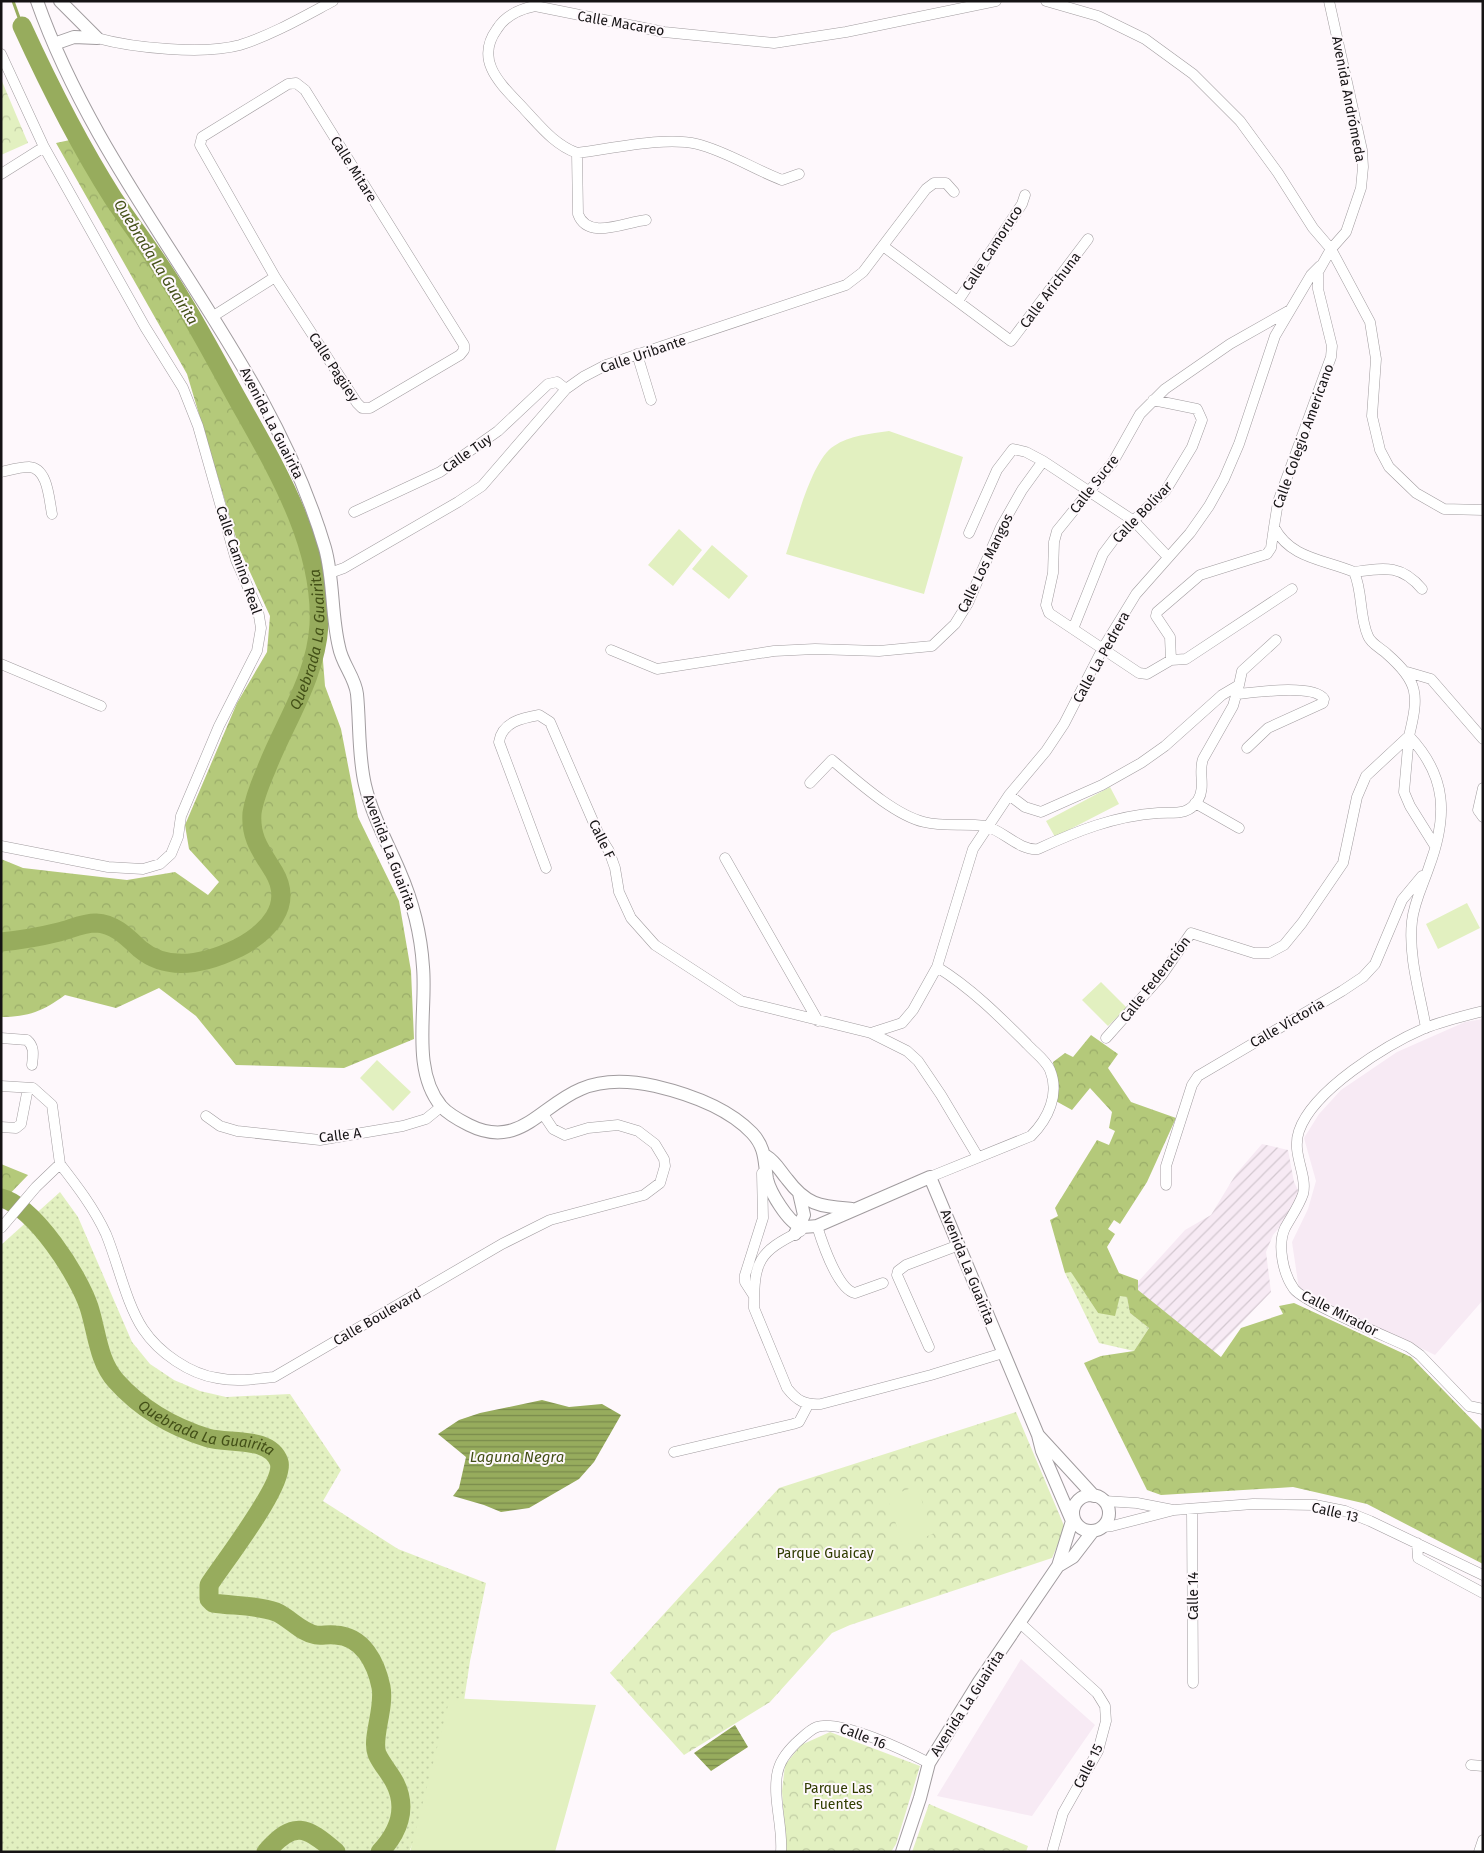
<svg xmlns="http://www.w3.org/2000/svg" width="1484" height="1853" viewBox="0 0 1484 1853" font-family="'Fira Sans',sans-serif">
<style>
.built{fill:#f7eaf4}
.industrial{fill:url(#industrial-furrows)}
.grass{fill:url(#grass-dots)}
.forest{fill:url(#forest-crowns)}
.park{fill:url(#park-crowns)}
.pitch{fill:#e2f0c0}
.water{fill:url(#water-rules)}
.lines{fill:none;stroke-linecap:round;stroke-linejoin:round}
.stream{stroke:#97ac5d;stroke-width:3}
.river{stroke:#97ac5d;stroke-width:19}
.minor-casing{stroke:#a19c9f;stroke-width:11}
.tertiary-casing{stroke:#a19c9f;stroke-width:14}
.minor{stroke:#fff;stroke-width:10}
.tertiary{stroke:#fff;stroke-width:12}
.labels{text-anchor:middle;stroke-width:4;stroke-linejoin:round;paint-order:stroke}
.street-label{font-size:14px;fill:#151314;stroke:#fef8fc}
.park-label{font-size:14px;fill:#303c00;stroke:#fef8fc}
.water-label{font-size:15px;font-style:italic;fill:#435017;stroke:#fef8fc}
</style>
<defs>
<pattern id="industrial-furrows" width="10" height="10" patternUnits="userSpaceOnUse" patternTransform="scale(1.25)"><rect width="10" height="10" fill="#f7eaf4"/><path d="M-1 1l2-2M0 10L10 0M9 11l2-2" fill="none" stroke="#d3c8d0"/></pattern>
<pattern id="grass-dots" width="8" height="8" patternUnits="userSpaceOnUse" patternTransform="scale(1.25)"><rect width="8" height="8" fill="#e2f0c0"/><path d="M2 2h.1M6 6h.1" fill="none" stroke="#c1cda4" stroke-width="1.8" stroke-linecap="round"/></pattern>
<pattern id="forest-crowns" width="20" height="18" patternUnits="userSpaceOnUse" patternTransform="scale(1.25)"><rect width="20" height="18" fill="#b4c97a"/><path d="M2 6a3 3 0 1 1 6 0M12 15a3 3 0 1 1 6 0" fill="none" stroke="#9aac69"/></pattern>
<pattern id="park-crowns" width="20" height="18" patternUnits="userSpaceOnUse" patternTransform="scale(1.25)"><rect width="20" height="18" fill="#e2f0c0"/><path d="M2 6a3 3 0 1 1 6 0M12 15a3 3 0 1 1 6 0" fill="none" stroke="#c1cda4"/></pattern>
<pattern id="water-rules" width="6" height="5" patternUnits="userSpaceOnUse" patternTransform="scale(1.25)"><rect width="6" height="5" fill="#97ac5d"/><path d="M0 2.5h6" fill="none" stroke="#7a8b4c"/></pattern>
</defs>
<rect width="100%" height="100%" fill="#fef8fc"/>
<!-- built -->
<path class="built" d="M 1483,1019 L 1483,1300 L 1435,1355 L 1299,1289 L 1292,1242 L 1308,1209 L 1316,1181 L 1304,1138 L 1319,1114 L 1341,1090 L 1397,1052 L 1465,1022 Z
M 1021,1659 L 1095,1725 L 1032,1816 L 937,1796 Z"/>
<!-- industrial -->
<path class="industrial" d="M 1262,1144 L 1288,1150 L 1294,1182 L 1299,1192 L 1287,1218 L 1273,1235 L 1266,1252 L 1271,1292 L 1202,1364 L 1116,1306 L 1185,1230 L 1211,1215 L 1236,1174 Z"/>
<!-- grass -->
<path class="grass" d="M 60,1192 L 78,1217 L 132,1342 L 150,1364 L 174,1380 L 200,1391 L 226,1397 L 290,1394 L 341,1470 L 323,1501 L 398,1549 L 486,1583 L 470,1661 L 458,1741 L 409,1852 L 1,1852 L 1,1245 Z
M 1071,1271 L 1098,1313 L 1120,1295 L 1127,1297 L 1130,1313 L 1149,1328 L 1134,1351 L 1099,1343 L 1065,1273 Z"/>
<!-- forest -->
<path class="forest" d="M 84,137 L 243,396 L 276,457 L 314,547 L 325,686 L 341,729 L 358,817 L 399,901 L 411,971 L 414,1039 L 344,1068 L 236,1065 L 196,1016 L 159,988 L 116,1008 L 65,995 C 43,1011 29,1017 1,1017 L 1,859 L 23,868 L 127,880 L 175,872 L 208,895 L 219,882 L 189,849 L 185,825 L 237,703 L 267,652 L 270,616 L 239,548 L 187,374 L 56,143 Z
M 1091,1035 L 1118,1054 L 1108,1068 L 1131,1102 L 1176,1118 L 1147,1182 L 1120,1224 L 1114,1220 L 1108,1229 L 1115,1234 L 1107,1247 L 1119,1273 L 1138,1280 L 1138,1290 L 1221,1357 L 1241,1328 L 1283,1314 L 1279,1306 L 1294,1303 L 1411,1357 L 1483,1431 L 1483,1564 L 1367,1504 L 1293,1487 L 1161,1495 L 1147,1490 L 1084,1363 L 1101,1356 L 1134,1351 L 1149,1328 L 1130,1313 L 1127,1297 L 1120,1296 L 1115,1316 L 1098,1313 L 1071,1272 L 1065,1273 L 1050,1220 L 1058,1216 L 1055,1208 L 1097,1140 L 1109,1145 L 1115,1131 L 1109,1128 L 1112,1112 L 1090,1088 L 1072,1110 L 1054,1100 L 1057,1087 L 1053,1062 L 1065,1053 L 1073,1057 Z
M 1,1164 L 28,1175 L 1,1203 Z"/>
<!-- park -->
<path class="park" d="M 1,79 L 28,143 L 1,155 Z
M 1016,1412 L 1065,1528 L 1052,1558 L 850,1625 L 832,1633 L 770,1702 L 684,1755 L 610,1673 L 779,1488 Z
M 830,1732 L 920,1766 L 896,1844 L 891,1852 L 786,1852 L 782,1791 L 785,1765 L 801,1745 Z
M 929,1804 L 1028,1846 L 1026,1852 L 912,1852 Z"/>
<!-- pitch -->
<path class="pitch" d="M 889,431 L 963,457 L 924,594 L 786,554 C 795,528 811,460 834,446 C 850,435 870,434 889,431 Z
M 679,529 L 702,550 L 673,586 L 648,565 Z
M 712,545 L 748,576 L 729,599 L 692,569 Z
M 1110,787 L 1119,804 L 1055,837 L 1046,821 Z
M 1467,903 L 1480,928 L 1438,949 L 1426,924 Z
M 1101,982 L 1127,1008 L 1108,1026 L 1082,1000 Z
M 377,1060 L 411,1092 L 393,1111 L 360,1078 Z
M 917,1486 L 933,1534 L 903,1545 L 887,1497 Z
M 450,1698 L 596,1705 L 555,1852 L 410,1852 Z"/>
<!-- water -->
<path class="water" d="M 542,1400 L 569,1407 L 602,1404 L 621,1415 L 594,1462 L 579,1479 L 529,1508 L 501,1512 L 484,1505 L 453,1496 L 459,1488 L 466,1457 L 438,1434 L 459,1420 L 480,1413 Z
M 735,1725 L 748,1747 L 711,1771 L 694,1753 Z"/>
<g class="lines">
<!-- stream -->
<path class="stream" d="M 13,1 L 22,26"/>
<!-- river -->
<g class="river">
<path id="s1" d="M 1,942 C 21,940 39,937 59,932 C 71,929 83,923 96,923 C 115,924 127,937 140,949 C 169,973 207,963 238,948 C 267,933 294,906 274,872 C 262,852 250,839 252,813 C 254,799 260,784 266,770 C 284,723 316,678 319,625 C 323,546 276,468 239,402 C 216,361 194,318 168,278 C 151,251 131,225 113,198 C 78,143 49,85 22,26"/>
<path id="s2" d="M 1,1198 C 34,1206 79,1276 89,1307 C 97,1332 98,1361 116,1381 C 141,1409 172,1427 208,1438 C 229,1444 270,1436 279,1462 C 286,1483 223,1563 209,1585 L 209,1599 L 213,1603 C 233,1606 257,1605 276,1612 C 290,1618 300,1632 316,1635 C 322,1636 328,1634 335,1635 C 363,1636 376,1663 381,1687 C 385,1709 371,1738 377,1754 C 382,1765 390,1773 395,1783 C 408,1809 398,1833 380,1852"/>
<path d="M 266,1852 C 294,1820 306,1826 336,1852"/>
</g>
<!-- minor casing -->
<g class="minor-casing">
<path id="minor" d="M 1046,1 L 1098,16 L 1145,39 L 1193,74 L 1240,121 L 1278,173 L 1313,228 L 1331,249 L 1370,322 L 1376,359 L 1372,416 L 1380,450 L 1389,467 L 1416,493 L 1444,509 L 1483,510
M 1329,1 L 1362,150 L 1363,167 L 1361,188 L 1346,232 L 1331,249 L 1318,272 L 1318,289 L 1332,346 L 1331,357 L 1278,502 L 1274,527 C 1291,559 1323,559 1354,572 C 1363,592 1359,616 1368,636 C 1371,644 1381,648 1387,654 C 1419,682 1419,695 1409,736 C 1447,776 1448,816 1429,867 C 1423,885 1414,902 1412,921 C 1408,956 1420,994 1426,1028
M 97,38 C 133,48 204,55 240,45 C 272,35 303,17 333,1
M 1,54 L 44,147 L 145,327 L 183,388 L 198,426 L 236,560 L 258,610 L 261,628 L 257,651 L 219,726 L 181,816 L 178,837 L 171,854 L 160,864 L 143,869 L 108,867 L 1,846
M 296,83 L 305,90 L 464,345 L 464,350 L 460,355 L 370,408 L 362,408 L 357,403 L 275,277 L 200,145 L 202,137 L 288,84 Z
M 577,153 L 578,214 C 588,241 625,222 646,220
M 1,174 L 44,147
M 799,174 L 782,180 C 753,169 726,151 697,144 C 665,136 611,149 577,153 C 555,145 541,127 525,110 C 503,86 473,62 497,29 C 505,16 520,9 535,6 L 664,32 L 774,43 L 846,32 L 996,1
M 883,246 L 1011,341 L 1088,239
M 958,301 L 1022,204 L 1025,195
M 212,317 L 275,277
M 637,354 L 651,400
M 1,472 C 10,470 20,467 29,467 C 48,468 49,499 52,514
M 354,512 L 440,472 L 498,431 L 548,384 L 557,382 L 566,389
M 1274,527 L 1271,548 L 1267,554 L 1200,575 L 1157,612 L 1156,616 L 1170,637 L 1171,660 L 1147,674 L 1139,673 L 1049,613 L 1046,605 L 1053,573 L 1054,542 L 1057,531 L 1113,462 L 1140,414 L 1165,389 L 1230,344 L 1290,310
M 969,533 L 997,470 L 1013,449 L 1026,452 L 1043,461
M 1354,572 C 1384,568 1401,564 1422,589
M 330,573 L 344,568 L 458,502 L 482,486 L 566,389 L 583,377 L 606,365 L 846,285 L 863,272 L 926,189 L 934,183 L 946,183 L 954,192
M 1073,629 L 1103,554 L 1115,538 L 1166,490 L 1192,447 L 1202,420 L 1197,409 L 1153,400
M 611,650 L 657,669 L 774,651 L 815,649 L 879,651 L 932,646 L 955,624 L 968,603 L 1001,527 L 1022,490 L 1043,461 L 1134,521 L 1168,557
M 1171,660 L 1186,659 L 1292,589
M 1,664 L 101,706
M 1407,672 L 1431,679 L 1483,739
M 1238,694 C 1256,692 1314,684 1324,699 L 1323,703 L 1268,728 L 1247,748
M 1409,736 L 1404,792 L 1410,806 L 1435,846
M 810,783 L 832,760 C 856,780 894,815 924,822 C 944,827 966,823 985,826 C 1003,830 1019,851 1038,849 C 1077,831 1114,816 1158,813 C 1175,812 1188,816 1198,800 C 1206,787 1198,772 1203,759 L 1233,706 L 1239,685
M 1483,788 L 1478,810 L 1483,817
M 1009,795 L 1025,807 L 1041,812 L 1102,785 L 1141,763 L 1165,746 L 1222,695 L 1239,685 L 1242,671 L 1276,640
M 1195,803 L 1239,828
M 725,858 L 818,1021
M 546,868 L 499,742 C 502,722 522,718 539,715 L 550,722 L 599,835 L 609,851 L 615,868 L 619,892 L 631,918 L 655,945 L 741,1001 L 871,1033 L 907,1051 L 918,1061 L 941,1095 L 978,1157
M 1483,1011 C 1464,1016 1443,1021 1425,1028 C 1386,1045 1313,1090 1299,1131 C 1291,1154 1308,1175 1303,1194 C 1299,1206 1291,1217 1285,1228 C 1277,1245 1283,1274 1294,1289 C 1305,1303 1388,1337 1409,1347 L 1420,1355 L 1469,1406 L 1483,1409
M 871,1033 L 902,1023 L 913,1010 L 937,967 L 973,849 L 1009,795 L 1046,751 L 1064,724 L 1103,648 L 1136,594 L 1190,533 L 1209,506 L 1224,479 L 1239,444 L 1275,336 L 1311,275 L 1320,266
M 1,1038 L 27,1040 C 35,1047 33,1055 32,1065
M 1106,1038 L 1162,975 L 1191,933 L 1254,953 L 1269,953 L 1284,945 L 1302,923 L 1343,863 L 1357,797 L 1366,776 L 1409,736
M 1,1086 L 33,1088 L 52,1105 L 60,1164
M 206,1116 L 220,1126 L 237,1131 L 320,1140 L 403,1126 L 426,1119 L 442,1106
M 1,1127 L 16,1128 L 21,1124 L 28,1088
M 930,1177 L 1031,1136 C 1048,1119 1060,1094 1050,1070 C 1046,1060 1034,1052 1027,1044 C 999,1016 971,988 937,967
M 1166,1185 L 1166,1166 L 1192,1085 L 1198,1076 L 1342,991 L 1363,977 L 1375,964 L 1402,900 L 1422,876
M 817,1226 C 822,1242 838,1290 855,1293 L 883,1283
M 1,1228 L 36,1187 L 60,1164 C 77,1186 94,1208 106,1234 C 118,1263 126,1303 143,1329 C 159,1353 190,1374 217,1378 C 236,1382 255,1379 274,1377 L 502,1244 L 550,1220 L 644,1195 L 660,1183 L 665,1166 L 664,1159 L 655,1144 L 638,1131 L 618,1125 L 588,1128 L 565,1135 L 553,1129 L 543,1114
M 801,1231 C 758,1252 754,1261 754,1308 L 787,1388 C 797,1401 805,1405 821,1404 L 931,1375 L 1003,1353
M 754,1296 L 745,1282 L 745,1275 L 763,1218 L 762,1173
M 929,1347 L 897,1275 L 898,1271 L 906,1265 L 959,1245
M 674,1452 L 793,1424 L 799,1422 L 808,1405
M 1104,1501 L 1137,1503 L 1173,1510
M 1192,1509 L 1193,1683
M 1103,1527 L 1112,1526 L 1174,1510 L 1253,1504 L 1315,1505 L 1345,1511 L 1370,1521 L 1483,1575
M 1417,1543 L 1418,1558 L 1483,1593
M 1020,1623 L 1097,1693 L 1105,1706 L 1106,1721 L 1098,1751 L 1063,1813 L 1052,1852
M 1471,1765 L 1483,1766
M 781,1852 C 783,1827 773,1800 777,1775 C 779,1762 786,1753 796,1743 C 802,1738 809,1730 817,1727 C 840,1719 906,1751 929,1763
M 1479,1852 L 1483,1840"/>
</g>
<!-- tertiary casing -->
<g class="tertiary-casing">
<path id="tertiary" d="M 37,1 C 106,197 266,348 325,548 C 334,580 331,614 339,647 C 342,664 355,677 357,694 C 360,724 358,755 365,785 C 372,815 387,842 399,870 C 413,902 421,934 423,967 C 427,1011 411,1069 441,1106 C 448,1114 459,1120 469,1125 C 519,1150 540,1106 581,1089 C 604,1079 632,1081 655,1086 C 689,1094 728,1108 752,1133 C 766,1148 764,1161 767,1179 C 770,1192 788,1222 800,1226 C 805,1228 813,1226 817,1226 L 930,1177 L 1038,1435 L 1042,1451 L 1072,1521 L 1058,1566 L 979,1682 L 929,1763 L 920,1798 L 902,1852
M 60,1 L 97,38
M 54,44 L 74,37 L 97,38
M 766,1156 C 776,1162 780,1171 787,1179 C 807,1206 821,1206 852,1209
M 795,1234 L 804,1215 L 799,1193
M 1038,1435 L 1094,1496
M1073 1513a18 18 0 1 1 36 0a18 18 0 1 1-36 0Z
M 1058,1566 L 1073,1557 L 1093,1531"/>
</g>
<!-- minor -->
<use href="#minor" class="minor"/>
<!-- tertiary -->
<use href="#tertiary" class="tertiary"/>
</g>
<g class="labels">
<!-- street labels -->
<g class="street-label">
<text transform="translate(621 23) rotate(10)" y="5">Calle Macareo</text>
<text transform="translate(1349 99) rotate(79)" y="5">Avenida Andrómeda</text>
<text transform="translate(354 169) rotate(58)" y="5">Calle Mitare</text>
<text transform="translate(992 248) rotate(-57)" y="5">Calle Camoruco</text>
<text transform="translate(1050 290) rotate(-53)" y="5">Calle Arichuna</text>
<text transform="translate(643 354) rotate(-19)" y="5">Calle Uribante</text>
<text transform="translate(334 367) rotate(57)" y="5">Calle Pagüey</text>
<text transform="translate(272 423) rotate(63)" y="5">Avenida La Guairita</text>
<text transform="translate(1303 436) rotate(-70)" y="5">Calle Colegio Americano</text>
<text transform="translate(467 453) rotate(-35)" y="5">Calle Tuy</text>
<text transform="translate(1094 484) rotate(-52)" y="5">Calle Sucre</text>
<text transform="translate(1142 512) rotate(-46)" y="5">Calle Bolívar</text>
<text transform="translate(239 560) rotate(71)" y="5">Calle Camino Real</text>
<text transform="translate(985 563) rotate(-64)" y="5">Calle Los Mangos</text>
<text transform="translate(1101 657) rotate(-61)" y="5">Calle La Pedrera</text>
<text transform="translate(602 839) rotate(64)" y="5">Calle F</text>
<text transform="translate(390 852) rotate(69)" y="5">Avenida La Guairita</text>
<text transform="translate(1155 979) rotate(-52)" y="5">Calle Federación</text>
<text transform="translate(1287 1023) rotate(-30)" y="5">Calle Victoria</text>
<text transform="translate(340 1135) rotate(-7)" y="5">Calle A</text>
<text transform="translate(968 1267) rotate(68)" y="5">Avenida La Guairita</text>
<text transform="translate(1340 1313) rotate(27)" y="5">Calle Mirador</text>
<text transform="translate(377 1317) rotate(-30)" y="5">Calle Boulevard</text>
<text transform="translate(1335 1512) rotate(13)" y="5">Calle 13</text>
<text transform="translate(1193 1596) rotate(-90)" y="5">Calle 14</text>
<text transform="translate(967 1703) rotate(-57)" y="5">Avenida La Guairita</text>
<text transform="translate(863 1736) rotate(21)" y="5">Calle 16</text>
<text transform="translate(1088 1766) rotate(-63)" y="5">Calle 15</text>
</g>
<!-- park labels -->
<g class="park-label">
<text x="825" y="1558">Parque Guaicay</text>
<text x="838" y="1793">Parque Las<tspan x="838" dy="16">Fuentes</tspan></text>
</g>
<!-- water labels -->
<g class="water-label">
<text transform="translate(156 262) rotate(58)" y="5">Quebrada La Guairita</text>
<text dy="5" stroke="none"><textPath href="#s1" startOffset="598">Quebrada La Guairita</textPath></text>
<text dy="5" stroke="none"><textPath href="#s2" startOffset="328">Quebrada La Guairita</textPath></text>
<text x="517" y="1462">Laguna Negra</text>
</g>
</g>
<!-- border -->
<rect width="1484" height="1853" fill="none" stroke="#151314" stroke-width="5"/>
</svg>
